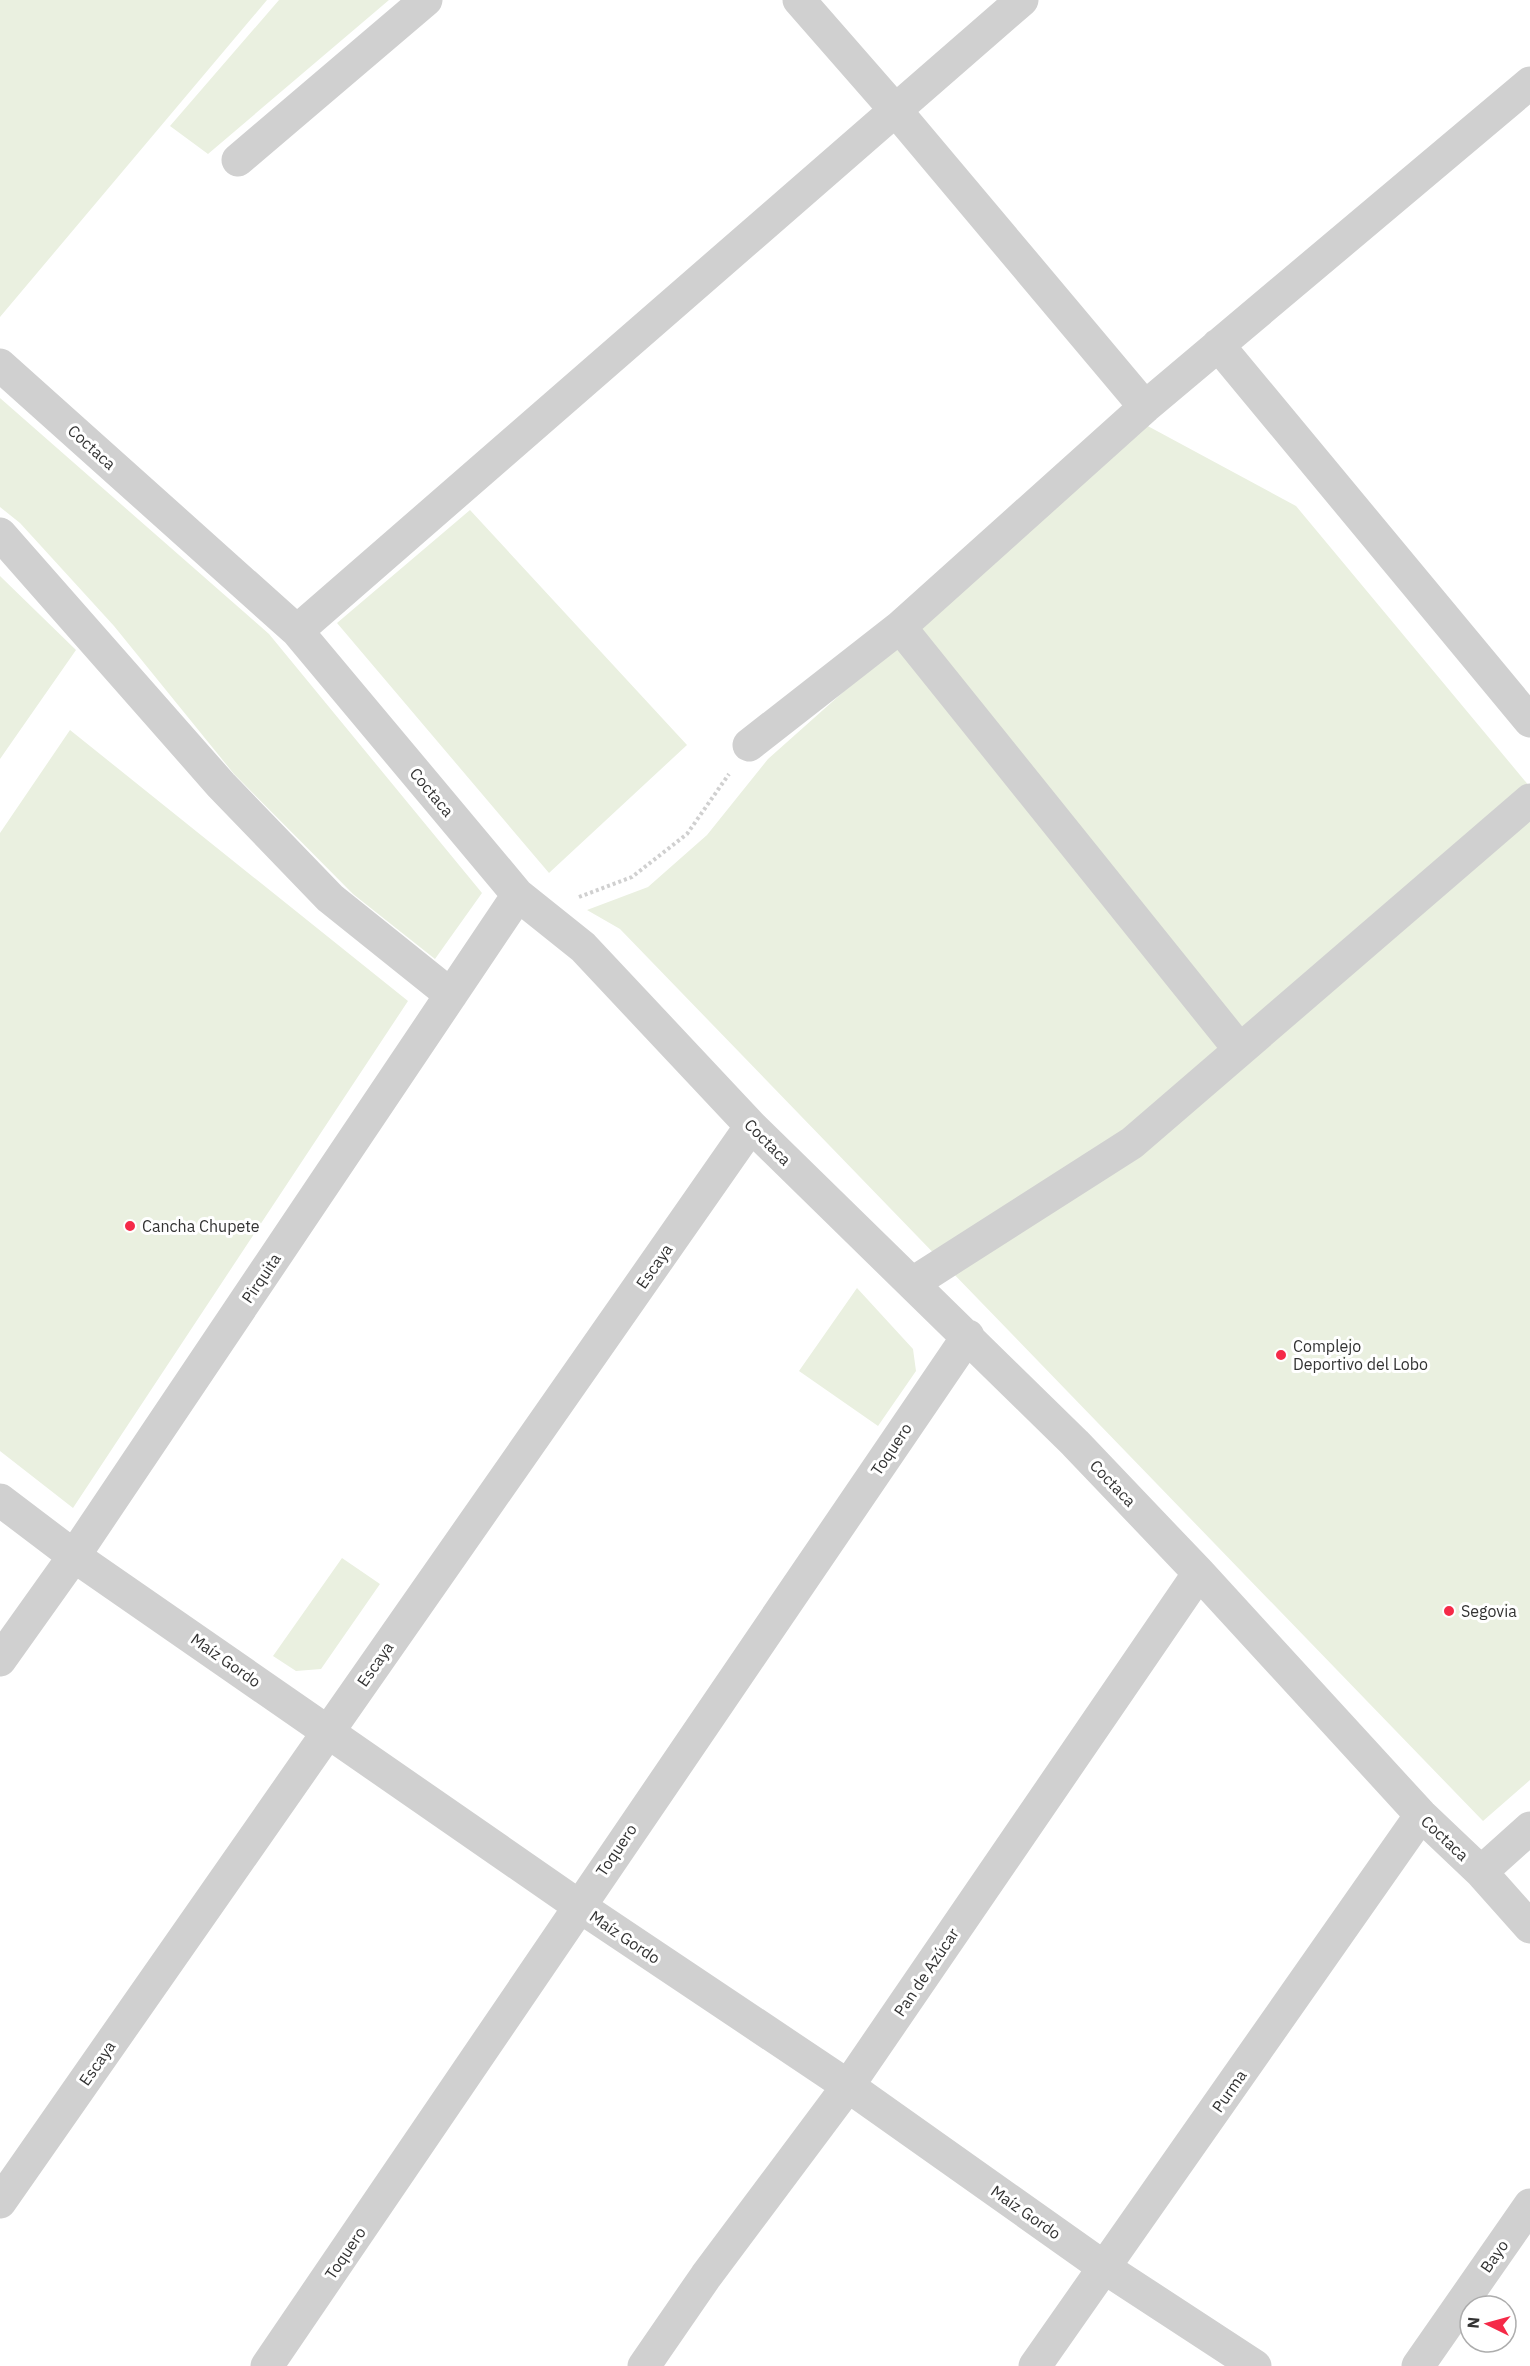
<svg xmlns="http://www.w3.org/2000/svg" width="1530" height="2366" viewBox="0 0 1530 2366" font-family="'IBM Plex Sans',sans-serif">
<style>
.green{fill:#eaf0e0}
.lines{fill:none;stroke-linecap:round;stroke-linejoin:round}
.path{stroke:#d0d0d0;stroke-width:4;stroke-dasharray:3 3;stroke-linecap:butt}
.street{stroke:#d0d0d0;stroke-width:33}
.poi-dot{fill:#f52a48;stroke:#fff;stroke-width:2}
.labels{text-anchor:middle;stroke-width:6;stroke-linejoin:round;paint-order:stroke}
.street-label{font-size:16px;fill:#333;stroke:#fff}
.poi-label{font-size:16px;fill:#333;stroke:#fff;text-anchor:start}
</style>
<rect width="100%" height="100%" fill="#fff"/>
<!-- green -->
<path class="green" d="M 0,0 L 267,0 L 0,317 Z
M 279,0 L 389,0 L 208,154 L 170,126 Z
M 0,398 L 269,634 L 482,893 L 435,959 L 353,894 L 234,774 L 114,626 L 20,523 L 0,507 Z
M 1144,424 L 1296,506 L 1530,787 L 1530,1780 L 1483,1821 L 620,929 L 587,910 L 648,887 L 707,835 L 768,759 Z
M 470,510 L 687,745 L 549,873 L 337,623 Z
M 0,576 L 76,650 L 0,759 Z
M 70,730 L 408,1001 L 73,1508 L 0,1451 L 0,833 Z
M 857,1288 L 913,1349 L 916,1371 L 878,1426 L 799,1371 Z
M 342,1558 L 380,1584 L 321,1669 L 296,1671 L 273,1656 Z"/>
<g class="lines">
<!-- path -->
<path class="path" d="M 579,897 L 632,877 L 687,834 L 729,774"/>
<!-- street -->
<path class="street" d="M 799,0 L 897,112 L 1145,407
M 238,160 L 426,0
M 1218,345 L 1530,721
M 0,365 L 297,631 L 518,895 L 583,947 L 751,1126 L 1075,1443 L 1199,1573 L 1421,1815 L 1481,1872 L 1530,1927
M 0,534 L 221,785 L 330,898 L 451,995
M 900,627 L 1240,1050
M 297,631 L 1022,0
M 749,745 L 900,627 L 1145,407 L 1530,83
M 913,1283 L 1132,1143 L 1530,800
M 0,1500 L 74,1556 L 579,1906 L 848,2086 L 1105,2268 L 1255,2366
M 0,1660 L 74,1556 L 518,895
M 1481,1872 L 1530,1828
M 0,2202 L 751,1126
M 267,2366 L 968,1336
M 644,2366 L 706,2276 L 848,2086 L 1199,1573
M 1035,2366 L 1421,1815
M 1418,2366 L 1530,2205"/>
</g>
<!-- markers -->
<g class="poi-dot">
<circle cx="130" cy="1226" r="6"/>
<circle cx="1281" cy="1355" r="6"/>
<circle cx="1449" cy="1611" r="6"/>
</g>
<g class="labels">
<!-- street labels -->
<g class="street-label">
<text transform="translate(92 447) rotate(42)" y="6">Coctaca</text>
<text transform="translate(432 792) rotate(50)" y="6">Coctaca</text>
<text transform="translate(768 1142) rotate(45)" y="6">Coctaca</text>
<text transform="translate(654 1266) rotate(-55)" y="6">Escaya</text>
<text transform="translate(261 1278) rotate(-56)" y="6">Pirquita</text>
<text transform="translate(891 1449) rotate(-56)" y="6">Toquero</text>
<text transform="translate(1113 1483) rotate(46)" y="6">Coctaca</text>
<text transform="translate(226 1660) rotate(35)" y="6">Maíz Gordo</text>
<text transform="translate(375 1664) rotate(-55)" y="6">Escaya</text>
<text transform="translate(1445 1838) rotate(43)" y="6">Coctaca</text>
<text transform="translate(616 1850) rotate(-56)" y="6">Toquero</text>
<text transform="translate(625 1937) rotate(34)" y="6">Maíz Gordo</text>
<text transform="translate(926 1972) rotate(-56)" y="6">Pan de Azúcar</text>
<text transform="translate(97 2063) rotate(-55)" y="6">Escaya</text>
<text transform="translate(1229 2091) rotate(-55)" y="6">Purma</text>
<text transform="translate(1026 2212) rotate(35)" y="6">Maíz Gordo</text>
<text transform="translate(345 2253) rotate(-56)" y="6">Toquero</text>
<text transform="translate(1494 2256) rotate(-55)" y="6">Bayo</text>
</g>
<!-- poi labels -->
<g class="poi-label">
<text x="142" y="1232">Cancha Chupete</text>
<text x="1293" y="1352">Complejo<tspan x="1293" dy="18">Deportivo del Lobo</tspan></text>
<text x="1461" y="1617">Segovia</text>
</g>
</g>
<!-- north arrow -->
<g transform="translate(1488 2324) rotate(275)"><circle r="28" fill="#ffffff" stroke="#adadad" stroke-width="1.5"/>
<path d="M0-4.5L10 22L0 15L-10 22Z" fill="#f52a48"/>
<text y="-9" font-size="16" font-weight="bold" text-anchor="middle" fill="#333333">N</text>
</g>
</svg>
